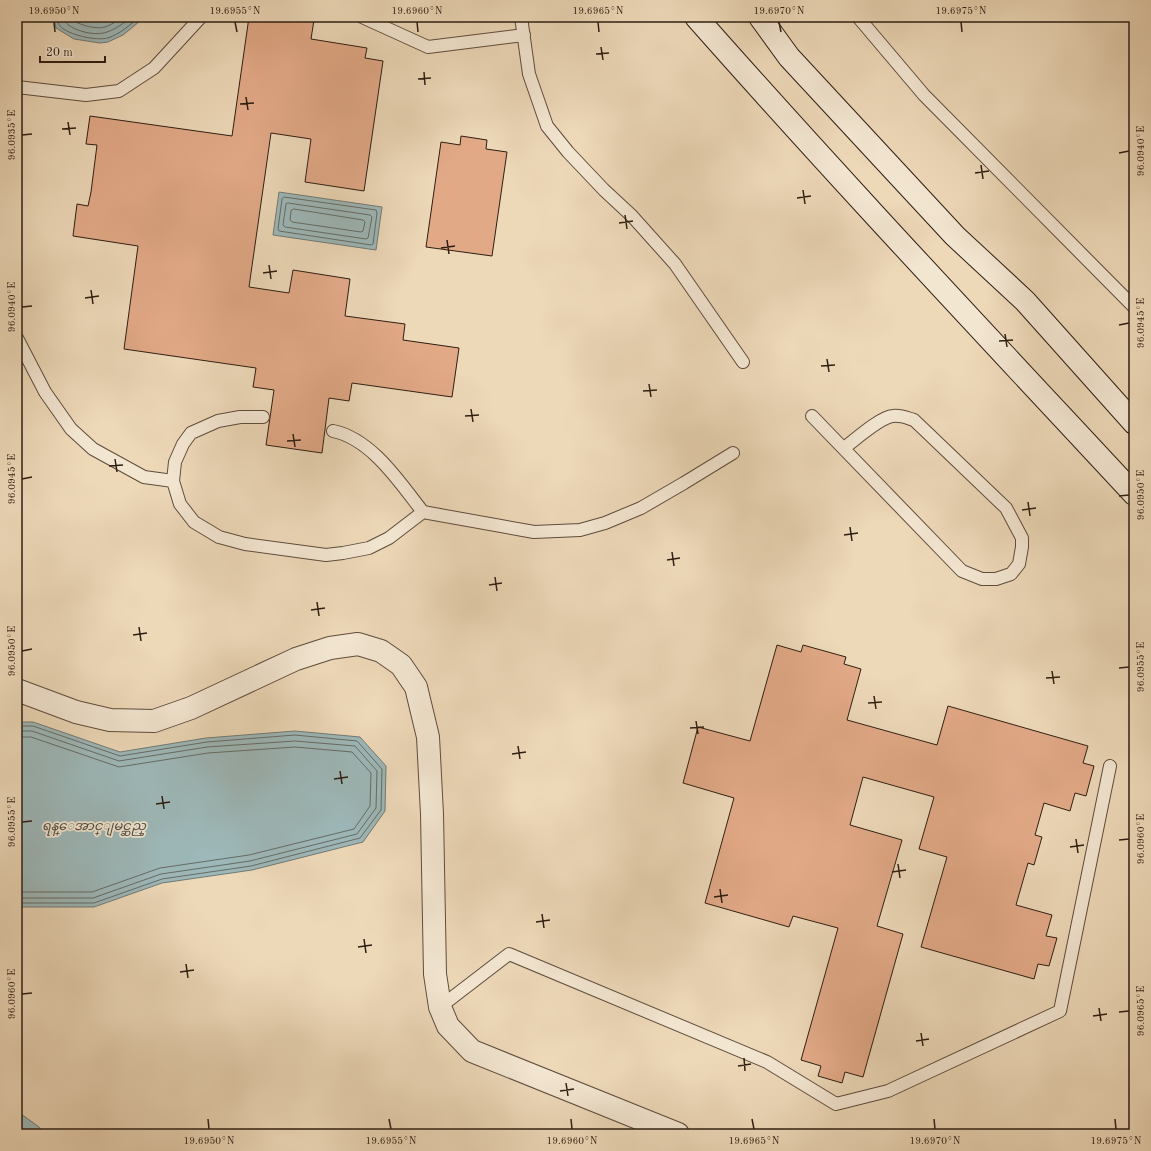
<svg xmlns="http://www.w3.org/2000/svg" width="1151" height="1151" viewBox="0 0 1151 1151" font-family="'Old Standard TT','Noto Sans Myanmar',serif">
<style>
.water{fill:#9db8b9;stroke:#717a76}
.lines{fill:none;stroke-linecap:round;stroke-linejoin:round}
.shore{stroke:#666b66;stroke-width:1}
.building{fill:#e2a987;stroke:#2e1e12}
.lane-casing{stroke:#5e4c3c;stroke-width:14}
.street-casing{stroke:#5e4c3c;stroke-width:24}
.secondary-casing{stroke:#2e1e12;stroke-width:24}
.lane{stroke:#f3e6d1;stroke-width:12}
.street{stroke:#f3e6d1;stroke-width:22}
.secondary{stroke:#f3e6d1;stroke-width:22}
.ticks{fill:none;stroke:#2e1e12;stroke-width:1.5}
.labels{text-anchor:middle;stroke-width:3.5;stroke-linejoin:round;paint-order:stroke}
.water-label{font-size:13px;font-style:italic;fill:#4f4c44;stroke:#f3e6d1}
.neatline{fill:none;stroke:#2e1e12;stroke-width:1.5}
.ticks-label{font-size:10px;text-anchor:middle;fill:#2e1e12}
</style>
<rect width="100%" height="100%" fill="#edd8b8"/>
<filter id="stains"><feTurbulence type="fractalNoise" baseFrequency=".005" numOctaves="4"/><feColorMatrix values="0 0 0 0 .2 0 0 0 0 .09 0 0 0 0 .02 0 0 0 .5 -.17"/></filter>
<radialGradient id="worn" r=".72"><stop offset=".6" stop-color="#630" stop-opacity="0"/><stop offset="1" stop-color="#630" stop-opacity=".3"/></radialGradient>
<!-- water -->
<path class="water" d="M 51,17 L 145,17 L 123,35 L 108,42 L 100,43 L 74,39 L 56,28 L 54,19 Z
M 279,192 L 382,207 L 376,250 L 273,235 Z
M 17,722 L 33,722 L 120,752 L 206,738 L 295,731 L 360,737 L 386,766 L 385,811 L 363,842 L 252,870 L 162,883 L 94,907 L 17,907 Z
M 17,1111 L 39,1127 L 45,1134 L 17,1134 Z"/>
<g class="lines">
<!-- shore -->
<path class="shore" d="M 57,17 C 58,20 58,24 60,26 C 68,35 96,41 108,38 C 120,34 130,25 139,17
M 62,17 C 66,30 95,37 107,32 C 116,29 124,23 131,17
M 69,17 C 75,24 95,30 105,27 C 111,25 117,21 122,17
M 284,197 L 376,210 L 377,213 L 373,244 L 371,245 L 279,231 L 278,229 L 282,199 Z
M 288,203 L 370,215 L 372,217 L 368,238 L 366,239 L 285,227 L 283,225 L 286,204 Z
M 294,209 L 363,220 L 365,222 L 363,231 L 361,232 L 292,222 L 290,220 L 291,211 Z
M 17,726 L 33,726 L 120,756 L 207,742 L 295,735 L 357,741 L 382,769 L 381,810 L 360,838 L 251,866 L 162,879 L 94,903 L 17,903
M 17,731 L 32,731 L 119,761 L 207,747 L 295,741 L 355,746 L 377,771 L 376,808 L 357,834 L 250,861 L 161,874 L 93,898 L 17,898
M 17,737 L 31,737 L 119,767 L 208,753 L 295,747 L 352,752 L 371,773 L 370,806 L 354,829 L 249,855 L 160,868 L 92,892 L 17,892"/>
</g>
<!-- building -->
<path class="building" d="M 249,17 L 293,17 L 314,20 L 311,39 L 367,48 L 365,58 L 383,61 L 364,191 L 305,182 L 311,139 L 271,133 L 249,287 L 289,293 L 293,270 L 350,279 L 345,316 L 405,324 L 403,340 L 459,348 L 452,397 L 352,383 L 349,401 L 329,398 L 322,453 L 266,445 L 274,390 L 253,387 L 256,368 L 124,349 L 138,246 L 73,236 L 77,204 L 88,206 L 91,192 L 97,145 L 86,144 L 90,116 L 232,136 Z
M 461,136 L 487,140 L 486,149 L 507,152 L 492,256 L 426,247 L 441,142 L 460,145 Z
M 777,645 L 801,652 L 803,645 L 846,657 L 844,664 L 861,669 L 847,720 L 937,745 L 948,706 L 1088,746 L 1083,763 L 1094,766 L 1086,796 L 1075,793 L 1070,811 L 1044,803 L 1035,835 L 1042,837 L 1034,865 L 1028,863 L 1016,905 L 1052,915 L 1046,936 L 1057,938 L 1049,966 L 1038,964 L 1034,979 L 921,947 L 947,857 L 919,849 L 934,797 L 863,777 L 850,825 L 902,840 L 877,926 L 903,934 L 863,1077 L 845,1072 L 842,1083 L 818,1076 L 821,1066 L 801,1060 L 838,928 L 793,916 L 789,927 L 705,903 L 734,798 L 683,783 L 698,727 L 750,741 Z"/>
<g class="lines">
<!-- lane casing -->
<g class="lane-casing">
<path id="lane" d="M 362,17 L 428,47 L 524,35
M 521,17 L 529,74 L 547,126 L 568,152 L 604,190 L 632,216 L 675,264 L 743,362
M 858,17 L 924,95 L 1134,307
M 17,87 L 86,95 L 119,91 L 154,68 L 201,17
M 17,338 L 45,392 L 71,429 L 93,449 L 144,477 L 173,481
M 812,416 L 962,571 L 982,579 L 996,579 L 1011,574 L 1019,564 L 1022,547 L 1022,538 L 1006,508 L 914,420 C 907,418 901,415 893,416 C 880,417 855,440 844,448
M 263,417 L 240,417 L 218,421 L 191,433 L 183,444 L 175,462 L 173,481 L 180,504 L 194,522 L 219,537 L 245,544 L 326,555 L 343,553 L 369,548 L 389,538 L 423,512
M 333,431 C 372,439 400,483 423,512 L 534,532 L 580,530 L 605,523 L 641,508 L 684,483 L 733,453
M 440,1007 L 509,954 L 767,1062 L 836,1104 L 888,1091 L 1060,1011 L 1110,766"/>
</g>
<!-- street casing -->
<g class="street-casing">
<path id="street" d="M 17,690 L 76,712 L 110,720 L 154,721 L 191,708 L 296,659 L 330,648 L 358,644 L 381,651 L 401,665 L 416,687 L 428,737 L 432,814 L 435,974 L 440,1007 L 448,1026 L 472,1051 L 678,1134"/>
</g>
<!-- secondary casing -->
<g class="secondary-casing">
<path id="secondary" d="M 696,17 C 839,179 987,336 1134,494
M 760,17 L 789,57 L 955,236 L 1025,301 L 1134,423"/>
</g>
<!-- lane -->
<use href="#lane" class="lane"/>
<!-- street -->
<use href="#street" class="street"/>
<!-- secondary -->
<use href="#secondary" class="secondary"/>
</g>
<!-- ticks -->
<path class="ticks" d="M 54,22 L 55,32M 235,22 L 237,32M 417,22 L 418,32M 598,22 L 599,32M 779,22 L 781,32M 961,22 L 962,32M 601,47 L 603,60M 596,54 L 609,53M 424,72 L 425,85M 418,79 L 431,78M 246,97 L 248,110M 240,104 L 254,103M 68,122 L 70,135M 62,129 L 76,128M 22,135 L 32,134M 1119,153 L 1129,151M 981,165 L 983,179M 975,173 L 989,171M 803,190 L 805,204M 797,198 L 811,196M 625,215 L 627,229M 619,223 L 633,221M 447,240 L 449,254M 441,248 L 455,246M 269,265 L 271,279M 263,273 L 277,271M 91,290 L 93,304M 85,298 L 99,296M 22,307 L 32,306M 1119,325 L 1129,323M 1005,334 L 1007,347M 999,341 L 1013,340M 827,359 L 829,372M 821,366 L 835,365M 649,384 L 651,397M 643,391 L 657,390M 471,409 L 473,422M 465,416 L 479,415M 293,434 L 295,447M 287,441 L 301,440M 115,459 L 117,472M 109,466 L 123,465M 22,479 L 32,477M 1119,496 L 1129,495M 1028,502 L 1030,516M 1022,510 L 1036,508M 850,527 L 852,541M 844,535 L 858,533M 672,552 L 674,566M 667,560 L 680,558M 495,577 L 497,591M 489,585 L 502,583M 317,602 L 319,616M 311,610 L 325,608M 139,627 L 141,641M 133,635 L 147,633M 22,651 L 32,649M 1119,668 L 1129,667M 1052,671 L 1054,684M 1046,678 L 1060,677M 874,696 L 876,709M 868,703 L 882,702M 696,721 L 698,734M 690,728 L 704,727M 518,746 L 520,759M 512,754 L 526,752M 340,771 L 342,784M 334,779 L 348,777M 162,796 L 164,809M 156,804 L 170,802M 22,822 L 32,821M 1076,839 L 1078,853M 1119,840 L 1129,839M 1070,847 L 1084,845M 898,864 L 900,878M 892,872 L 906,870M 720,889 L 722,903M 714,897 L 728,895M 542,914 L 544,928M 536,922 L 550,920M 364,939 L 366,953M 358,947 L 372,945M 186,964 L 188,978M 180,972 L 194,970M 22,994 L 32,993M 1099,1008 L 1101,1021M 1119,1012 L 1129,1011M 1093,1016 L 1107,1014M 921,1033 L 923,1046M 916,1041 L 929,1039M 744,1058 L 745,1071M 738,1066 L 751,1064M 566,1083 L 568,1096M 560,1091 L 574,1089M 208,1119 L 209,1129M 389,1119 L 391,1129M 571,1119 L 572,1129M 752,1119 L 754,1129M 934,1119 L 935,1129M 1115,1119 L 1116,1129"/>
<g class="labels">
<!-- water labels -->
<g class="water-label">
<text x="94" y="830">ရန္ေအာင္ျမင္ဆည္</text>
</g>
</g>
<!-- margin -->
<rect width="1151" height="1151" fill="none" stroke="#edd8b8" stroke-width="44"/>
<!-- scale -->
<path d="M40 56v6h65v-6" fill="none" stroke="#2e1e12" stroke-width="2"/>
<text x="46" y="56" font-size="12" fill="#2e1e12" stroke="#f3e6d1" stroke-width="3" paint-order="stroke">20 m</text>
<rect x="22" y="22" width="1107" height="1107" class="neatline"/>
<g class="ticks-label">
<text x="54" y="14">19.6950°N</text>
<text x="235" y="14">19.6955°N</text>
<text x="417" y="14">19.6960°N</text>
<text x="598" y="14">19.6965°N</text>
<text x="779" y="14">19.6970°N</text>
<text x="961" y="14">19.6975°N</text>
<text transform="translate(11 135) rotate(-90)" y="4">96.0935°E</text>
<text transform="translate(1140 151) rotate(-90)" y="4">96.0940°E</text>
<text transform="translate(11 307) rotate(-90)" y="4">96.0940°E</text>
<text transform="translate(1140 323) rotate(-90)" y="4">96.0945°E</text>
<text transform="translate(11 479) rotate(-90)" y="4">96.0945°E</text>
<text transform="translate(1140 495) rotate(-90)" y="4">96.0950°E</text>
<text transform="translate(11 651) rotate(-90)" y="4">96.0950°E</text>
<text transform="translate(1140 667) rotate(-90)" y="4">96.0955°E</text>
<text transform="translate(11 822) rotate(-90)" y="4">96.0955°E</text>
<text transform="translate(1140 839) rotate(-90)" y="4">96.0960°E</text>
<text transform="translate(11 994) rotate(-90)" y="4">96.0960°E</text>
<text transform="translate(1140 1011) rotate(-90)" y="4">96.0965°E</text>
<text x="209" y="1144">19.6950°N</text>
<text x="391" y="1144">19.6955°N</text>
<text x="572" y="1144">19.6960°N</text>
<text x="754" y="1144">19.6965°N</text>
<text x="935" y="1144">19.6970°N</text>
<text x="1116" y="1144">19.6975°N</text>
</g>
<rect width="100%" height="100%" filter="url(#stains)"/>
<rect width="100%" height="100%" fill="url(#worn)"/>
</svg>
